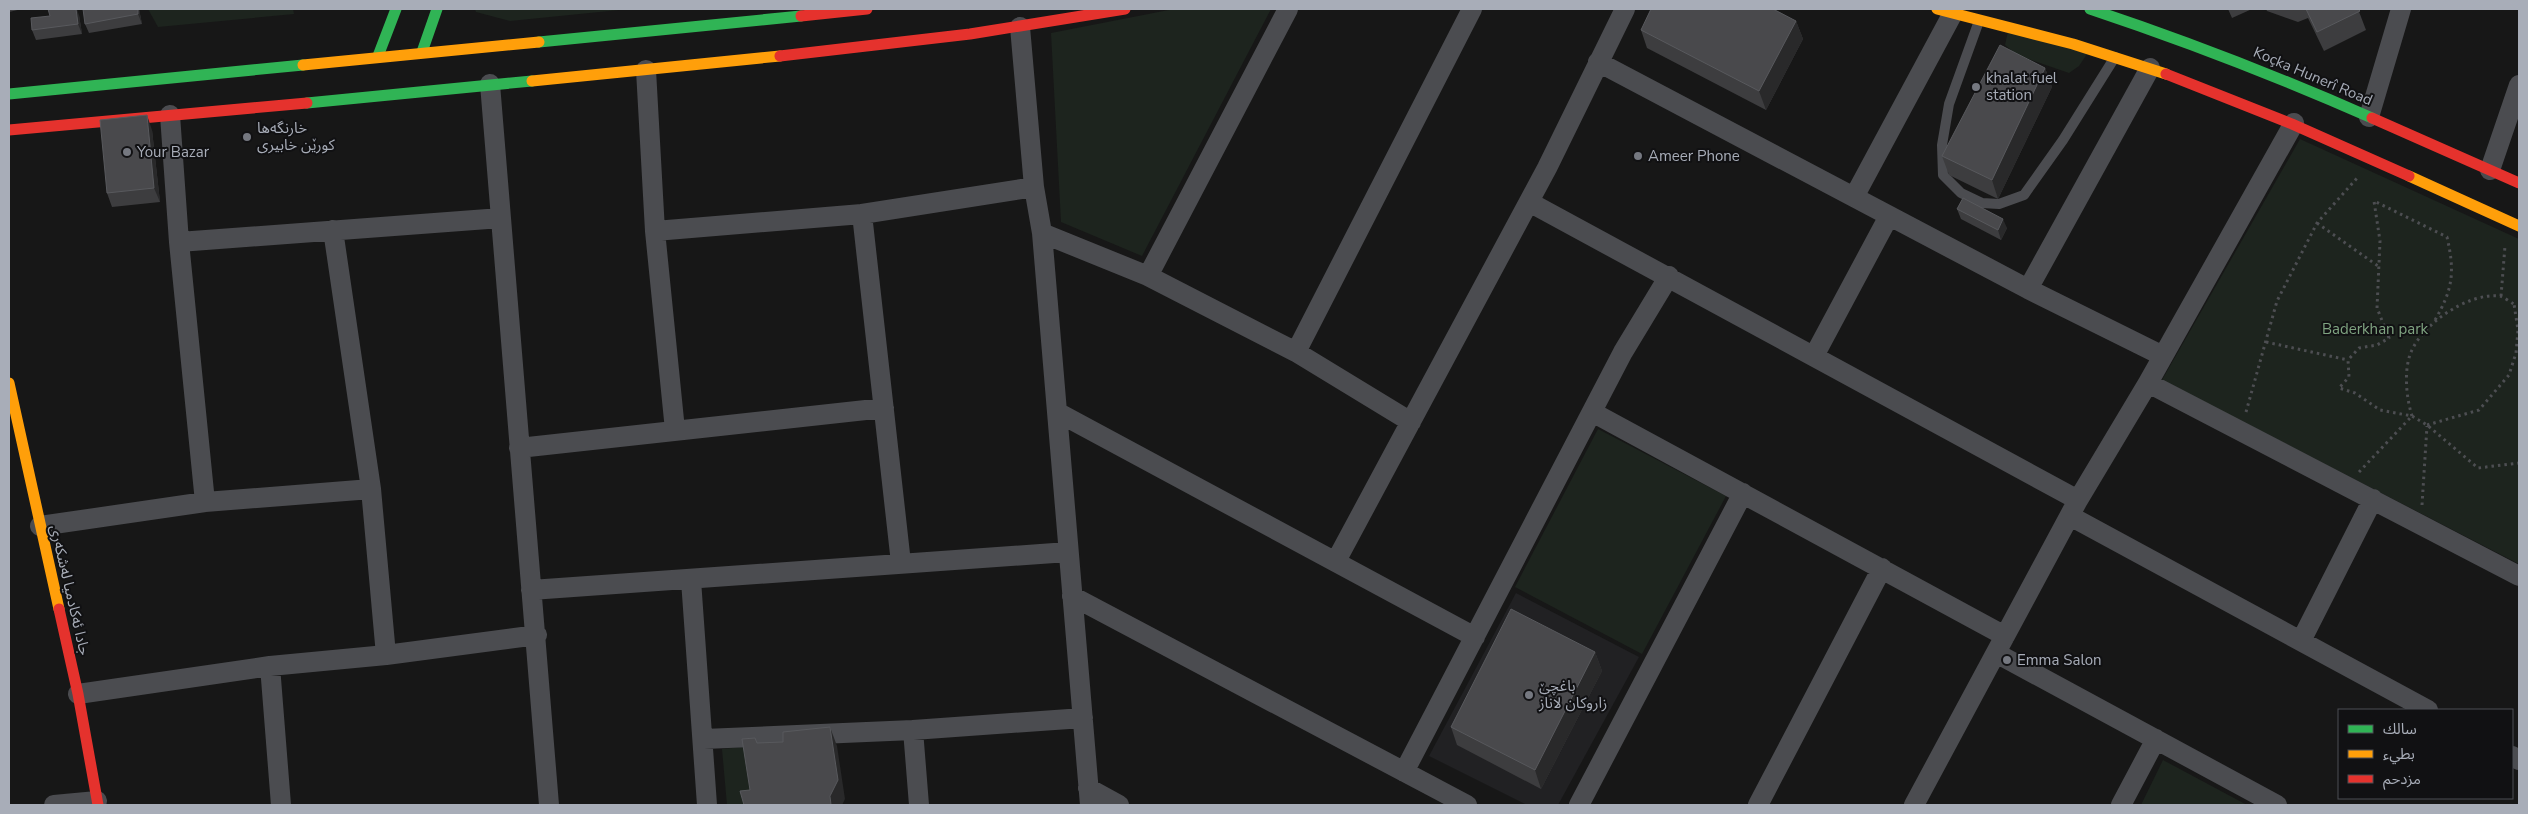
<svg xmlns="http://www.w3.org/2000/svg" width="2528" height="814" viewBox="0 0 2528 814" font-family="'Nunito Sans','Noto Sans Arabic',sans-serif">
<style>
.built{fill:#212123}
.green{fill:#1d241e}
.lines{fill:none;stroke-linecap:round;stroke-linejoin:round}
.path{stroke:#4d4e52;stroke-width:3;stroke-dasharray:2.5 4;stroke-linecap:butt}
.lane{stroke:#4b4c50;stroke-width:10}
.street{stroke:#4b4c50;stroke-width:20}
.fast{stroke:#30b455;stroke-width:11}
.slow{stroke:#ff9f0a;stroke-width:11}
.jam{stroke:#e5322d;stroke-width:11}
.wall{fill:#3d3d3f}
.shaded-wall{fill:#29292a}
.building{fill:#49494c;stroke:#58595d}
.poi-dot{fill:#757880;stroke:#111113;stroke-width:2}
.labels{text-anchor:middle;stroke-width:4;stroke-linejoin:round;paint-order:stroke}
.street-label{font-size:15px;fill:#a8adb8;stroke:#111113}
.poi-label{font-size:15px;fill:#a8adb8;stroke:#111113;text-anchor:start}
.park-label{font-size:15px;fill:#7fa381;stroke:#111113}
</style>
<rect width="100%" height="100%" fill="#171717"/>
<!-- built -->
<path class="built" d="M 1516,593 L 1639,657 L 1558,805 L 1527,805 L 1429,756 Z"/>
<!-- green -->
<path class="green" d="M 148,9 L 293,9 L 294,14 L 158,27 Z
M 475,9 L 629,9 L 510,21 L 476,12 Z
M 1174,9 L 1271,9 L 1142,256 L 1061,222 L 1051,33 Z
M 2009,27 L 2087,54 L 2079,66 L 2069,73 L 2017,55 L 2005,45 Z
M 2300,139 L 2519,239 L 2519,564 L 2162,380 Z
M 1598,429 L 1726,496 L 1642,654 L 1515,587 Z
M 770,744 L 756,805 L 727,805 L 722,749 Z
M 2163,760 L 2247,805 L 2141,805 Z"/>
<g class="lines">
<!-- path -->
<path class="path" d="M 2317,223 L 2378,266
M 2501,296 L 2505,246
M 2435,320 C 2453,289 2455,272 2447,237 L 2374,201 L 2380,241 L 2377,308 L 2389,338 L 2377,345 L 2359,348 L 2348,360 L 2349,377 L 2339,388 L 2355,393 L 2380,410 L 2412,416 L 2427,425 L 2478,468 L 2519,463
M 2266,342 L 2348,360
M 2246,412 L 2277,301 L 2317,223 L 2358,177
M 2412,416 C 2407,400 2404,376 2409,358 C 2417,327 2467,292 2500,296 C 2504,297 2510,302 2514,304
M 2427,425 L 2479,410 L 2509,375 L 2516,353 L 2518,330 L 2514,304
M 2359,472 L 2411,417
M 2422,505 L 2427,426"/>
<!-- lane -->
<path class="lane" d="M 1979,21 L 1949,104 L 1942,145 L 1943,175 L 1961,193 L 1982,203 L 1999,204 L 2024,195 L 2063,140 L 2115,57"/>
<!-- street -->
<path class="street" d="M 1020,27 L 1034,187 L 1042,233 L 1090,805
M 1598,62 L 2028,289 L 2163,356
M 646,70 L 655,231 L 675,430
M 490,84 L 549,805
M 170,115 L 179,242 L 205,502
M 2369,117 L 2401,9
M 2490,170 L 2519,85
M 1854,197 L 1953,13
M 1529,202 L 2078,500
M 333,230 L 371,489 L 386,655
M 655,231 L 862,214
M 1042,233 L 1148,276 L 1296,352 L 1411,422
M 179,242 L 501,218
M 1148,276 L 1288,9
M 2028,289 L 2150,68
M 1296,352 L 1472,9
M 1814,356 L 1889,216
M 2148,383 L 2519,576
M 1057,412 L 1475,637
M 1592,412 L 2005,636
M 519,448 L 884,408
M 2070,516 L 2428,710
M 40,526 L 205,502 L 371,489
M 1336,561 L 1547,168 L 1625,9
M 901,563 L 862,214 L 1034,187
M 691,580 L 707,805
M 531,590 L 1068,552
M 1072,596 L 1467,805
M 2301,641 L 2373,499
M 1996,653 L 2277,805
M 270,666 L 281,805
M 78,694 L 270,666 L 386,655 L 537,635
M 913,730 L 919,805
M 704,739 L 913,730 L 1083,718
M 2512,756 L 2519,760
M 1404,772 L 1623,352 L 1669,276
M 1088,788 L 1119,805
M 54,805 L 97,801
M 1579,805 L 1743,493
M 1758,805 L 1882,568
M 1914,805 L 2078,500 L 2148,383 L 2294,123
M 2121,805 L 2156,739"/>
<!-- fast -->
<path class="fast" d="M 2090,9 C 2186,41 2279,77 2372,118
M 539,42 L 801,16
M 422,52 L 437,9
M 378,56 L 396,9
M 9,94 L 303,65
M 307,103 L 532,81"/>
<!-- slow -->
<path class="slow" d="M 1937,9 L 2073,44 L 2166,74
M 303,65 L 539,42
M 532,81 L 780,56
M 2409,176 L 2519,226
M 9,383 L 59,609"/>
<!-- jam -->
<path class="jam" d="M 801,16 L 867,9
M 780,56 L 970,34 L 1125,9
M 2166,74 L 2292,124 L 2409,176
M 2372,118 L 2519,183
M 9,130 L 307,103
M 59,609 L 78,694 L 98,805"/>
</g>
<!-- wall -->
<path class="wall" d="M 9,9 L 22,9 L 9,12 Z
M 139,9 L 142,24 L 89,33 L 85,24 Z
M 2228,9 L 2252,9 L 2232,18 Z
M 2266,9 L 2358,9 L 2366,30 L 2324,51 L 2308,18 L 2298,22 L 2267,11 Z
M 79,15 L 82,34 L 36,40 L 32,30 Z
M 1796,21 L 1803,39 L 1766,110 L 1647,48 L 1641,30 Z
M 2045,68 L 2052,87 L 1998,199 L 1949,175 L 1942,156 Z
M 152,130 L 160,202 L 112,207 L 107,193 Z
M 1957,209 L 2007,228 L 2001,240 L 1961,219 Z
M 1595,652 L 1602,671 L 1541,789 L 1457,745 L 1451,727 Z"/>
<!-- shaded-wall -->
<path class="shaded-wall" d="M 76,9 L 77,9 L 79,15 L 82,34 L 78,24 Z
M 138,9 L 139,9 L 142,24 L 138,14 Z
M 1796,21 L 1803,39 L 1766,110 L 1759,91 Z
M 2045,68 L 2052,87 L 1998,199 L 1992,180 Z
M 147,115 L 152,130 L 160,202 L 154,188 Z
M 2003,219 L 2007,228 L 2001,240 L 1998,230 Z
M 1595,652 L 1602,671 L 1541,789 L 1535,770 Z
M 830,727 L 837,746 L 845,799 L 842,805 L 831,805 Z"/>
<!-- building -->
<path class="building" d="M 48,9 L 76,9 L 78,24 L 32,30 L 31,18 L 50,16 Z
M 83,9 L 138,9 L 138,14 L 85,24 Z
M 1651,9 L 1773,9 L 1796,21 L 1759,91 L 1641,30 Z
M 2306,9 L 2358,9 L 2360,11 L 2317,32 Z
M 2000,45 L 2045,68 L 1992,180 L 1942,156 Z
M 147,115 L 154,188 L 107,193 L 100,120 Z
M 1963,198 L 2003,219 L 1998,230 L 1957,209 Z
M 1511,609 L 1595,652 L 1535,770 L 1451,727 Z
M 830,727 L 838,780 L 830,796 L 831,805 L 744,805 L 740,791 L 750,790 L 742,739 L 755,738 L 757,743 L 783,742 L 783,732 Z"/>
<!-- markers -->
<g class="poi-dot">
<circle cx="1976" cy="87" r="5"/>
<circle cx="247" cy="137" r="5"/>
<circle cx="127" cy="152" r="5"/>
<circle cx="1638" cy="156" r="5"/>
<circle cx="2007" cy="660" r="5"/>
<circle cx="1529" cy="695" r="5"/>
</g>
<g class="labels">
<!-- street labels -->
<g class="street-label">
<text transform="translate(2313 76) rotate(23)" y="5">Koçka Hunerî Road</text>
<text transform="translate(70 590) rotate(77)" y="5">جادا ئه‌كادميا له‌شكه‌رى</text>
</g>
<!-- poi labels -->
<g class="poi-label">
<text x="1986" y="83">khalat fuel<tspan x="1986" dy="17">station</tspan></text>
<text x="257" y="133">خارنگه‌ها<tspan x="257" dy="17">كورێن خابيرى</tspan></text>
<text x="137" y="157">Your Bazar</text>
<text x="1648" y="161">Ameer Phone</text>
<text x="2017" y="665">Emma Salon</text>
<text x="1539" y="691">باغچێ<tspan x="1539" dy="17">زاروكان لاناز</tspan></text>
</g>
<!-- park labels -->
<g class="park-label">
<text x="2375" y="334">Baderkhan park</text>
</g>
</g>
<!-- border -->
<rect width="2528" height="814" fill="none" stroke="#a8adb8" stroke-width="20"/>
<!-- legend -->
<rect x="2338" y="709" width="175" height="90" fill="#111113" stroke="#4d4f55"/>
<rect x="2348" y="725" width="25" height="8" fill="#30b455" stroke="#4d4f55"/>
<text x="2383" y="734" font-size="15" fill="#a8adb8">سالك</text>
<rect x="2348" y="750" width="25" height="8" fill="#ff9f0a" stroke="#4d4f55"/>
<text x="2383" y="759" font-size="15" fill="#a8adb8">بطيء</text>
<rect x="2348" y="775" width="25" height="8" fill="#e5322d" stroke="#4d4f55"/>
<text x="2383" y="784" font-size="15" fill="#a8adb8">مزدحم</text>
</svg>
